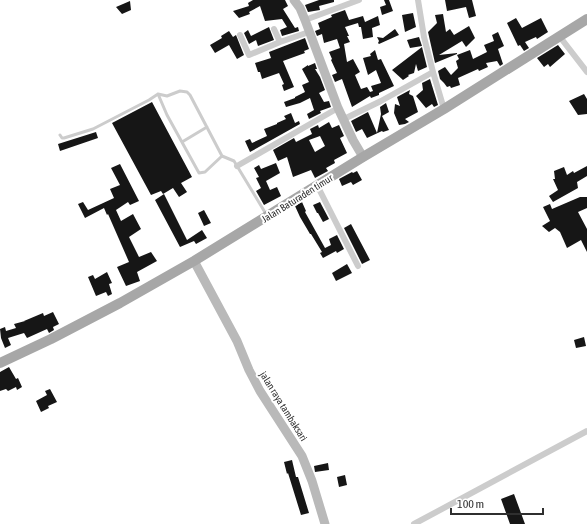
<svg xmlns="http://www.w3.org/2000/svg" width="587" height="524" viewBox="0 0 587 524" font-family="'Asap Condensed',sans-serif">
<style>
.building{fill:#161616;fill-rule:evenodd}
.lines{fill:none;stroke-linecap:round;stroke-linejoin:round}
.lane{stroke:#ccc;stroke-width:3}
.street{stroke:#ccc;stroke-width:6}
.secondary{stroke:#b9b9b9;stroke-width:9}
.primary{stroke:#a7a7a7;stroke-width:10}
.labels{text-anchor:middle;stroke-width:4;stroke-linejoin:round;paint-order:stroke}
.street-label{font-size:10px;fill:#2f2f2f;stroke:#fff}
</style>
<rect width="100%" height="100%" fill="#fff"/>
<!-- building -->
<path class="building" d="M 253,0 L 285,0 L 288,6 L 283,9 L 295,28 L 298,27 L 299,31 L 282,36 L 280,30 L 287,27 L 282,19 L 265,21 L 260,6 L 249,12 L 250,14 L 239,18 L 233,11 L 249,6 L 248,3 Z
M 319,0 L 334,0 L 334,2 L 319,6 L 320,10 L 308,12 L 305,5 Z
M 384,0 L 389,0 L 393,11 L 382,15 L 380,7 L 386,5 Z
M 445,0 L 472,0 L 476,16 L 469,18 L 466,7 L 447,11 Z
M 130,1 L 131,10 L 122,14 L 116,7 Z
M 345,10 L 349,20 L 363,16 L 365,22 L 378,16 L 380,25 L 372,28 L 373,37 L 363,39 L 361,27 L 359,27 L 358,23 L 345,27 L 349,36 L 347,36 L 350,42 L 344,44 L 347,62 L 353,59 L 360,72 L 355,75 L 361,89 L 367,87 L 370,92 L 373,91 L 371,86 L 381,83 L 376,70 L 368,75 L 363,58 L 371,56 L 370,54 L 375,50 L 378,60 L 381,59 L 394,86 L 379,93 L 379,95 L 371,98 L 370,96 L 352,107 L 342,79 L 335,82 L 332,75 L 337,73 L 331,60 L 332,59 L 329,52 L 340,48 L 337,39 L 324,43 L 322,34 L 317,36 L 315,31 L 320,29 L 318,23 L 332,17 L 331,15 Z
M 413,13 L 416,27 L 405,32 L 402,15 Z
M 443,14 L 446,32 L 450,29 L 454,35 L 469,26 L 475,38 L 466,47 L 462,41 L 439,55 L 457,53 L 457,54 L 435,63 L 428,32 L 437,23 L 435,15 Z
M 516,18 L 522,28 L 541,18 L 548,32 L 537,39 L 536,37 L 525,42 L 529,48 L 524,51 L 520,45 L 518,46 L 507,23 Z
M 269,27 L 274,40 L 258,46 L 256,40 L 249,44 L 244,33 L 248,30 L 251,36 Z
M 395,29 L 399,35 L 379,44 L 378,43 L 379,41 L 377,37 L 383,38 Z
M 229,31 L 233,37 L 236,35 L 244,55 L 237,59 L 229,45 L 215,53 L 210,45 L 222,38 L 221,36 Z
M 498,32 L 504,46 L 498,49 L 503,64 L 500,66 L 497,61 L 486,63 L 488,67 L 479,71 L 478,69 L 458,78 L 460,85 L 451,88 L 450,86 L 447,87 L 444,83 L 440,79 L 438,71 L 445,67 L 451,75 L 458,68 L 456,61 L 459,59 L 457,55 L 470,50 L 473,59 L 487,52 L 484,45 L 494,41 L 492,35 Z
M 419,37 L 422,46 L 410,48 L 407,40 Z
M 305,38 L 309,49 L 304,51 L 305,53 L 283,61 L 294,87 L 284,91 L 282,85 L 284,84 L 279,73 L 262,79 L 260,72 L 258,72 L 255,63 L 271,58 L 269,52 Z
M 558,45 L 565,54 L 550,67 L 548,64 L 544,67 L 537,58 Z
M 422,47 L 427,67 L 418,71 L 416,64 L 414,73 L 408,75 L 409,76 L 403,80 L 392,70 Z
M 315,63 L 317,69 L 315,69 L 320,77 L 325,90 L 319,93 L 324,102 L 329,101 L 331,107 L 320,111 L 321,113 L 309,119 L 307,114 L 314,110 L 310,98 L 300,103 L 286,107 L 284,102 L 295,98 L 295,97 L 305,92 L 302,85 L 309,82 L 302,69 L 308,65 L 308,66 Z
M 430,79 L 438,105 L 434,107 L 432,104 L 426,108 L 416,96 L 423,90 L 422,83 Z
M 410,90 L 409,94 L 413,96 L 418,112 L 405,119 L 409,122 L 405,124 L 399,125 L 394,113 L 395,104 L 400,106 L 397,97 Z
M 584,94 L 587,99 L 587,114 L 578,115 L 569,101 Z
M 152,102 L 192,177 L 181,183 L 187,192 L 179,197 L 173,188 L 163,194 L 161,191 L 151,195 L 112,123 Z
M 386,103 L 389,112 L 382,116 L 389,130 L 383,132 L 382,131 L 367,138 L 362,129 L 356,132 L 351,121 L 368,112 L 377,133 L 381,114 L 380,107 Z
M 291,113 L 295,123 L 299,121 L 300,124 L 250,152 L 245,141 L 250,139 L 252,143 L 267,136 L 264,129 L 277,124 L 277,123 L 286,119 L 284,116 Z
M 329,122 L 332,128 L 339,125 L 344,136 L 340,138 L 347,153 L 334,160 L 335,163 L 326,168 L 328,171 L 315,178 L 311,170 L 293,177 L 287,157 L 278,161 L 273,150 L 294,138 L 296,142 L 312,134 L 310,129 L 318,125 L 319,128 ZM 320,136 L 325,146 L 315,152 L 309,140 Z
M 96,132 L 98,138 L 60,151 L 58,144 Z
M 276,163 L 280,173 L 266,181 L 270,190 L 277,187 L 281,196 L 264,205 L 256,191 L 261,188 L 256,178 L 259,177 L 254,168 L 259,165 L 261,169 Z
M 120,164 L 139,201 L 130,205 L 128,202 L 116,210 L 121,221 L 133,214 L 141,229 L 129,237 L 139,257 L 151,252 L 157,261 L 137,272 L 140,281 L 126,286 L 117,267 L 129,262 L 108,214 L 107,215 L 104,208 L 85,218 L 78,204 L 83,202 L 88,210 L 114,198 L 110,189 L 120,185 L 111,168 Z
M 587,166 L 587,176 L 577,182 L 578,188 L 553,202 L 549,196 L 558,190 L 553,179 L 555,179 L 554,171 L 564,167 L 567,175 L 573,171 L 574,173 Z
M 357,171 L 362,180 L 353,185 L 351,182 L 342,186 L 339,179 L 352,172 L 353,173 Z
M 164,194 L 187,240 L 202,230 L 207,238 L 196,244 L 194,241 L 180,247 L 155,200 Z
M 580,197 L 587,197 L 587,208 L 578,212 L 587,229 L 587,252 L 581,240 L 567,248 L 560,232 L 555,228 L 549,232 L 542,226 L 550,221 L 543,207 L 550,204 L 552,209 Z
M 302,202 L 306,211 L 305,212 L 325,248 L 331,245 L 329,239 L 337,235 L 344,249 L 337,253 L 336,251 L 323,258 L 320,253 L 322,252 L 311,234 L 310,234 L 300,217 L 295,206 Z
M 320,202 L 329,219 L 323,222 L 318,213 L 317,213 L 313,205 Z
M 204,210 L 211,223 L 204,226 L 198,213 Z
M 351,224 L 370,260 L 362,264 L 344,228 Z
M 347,264 L 352,273 L 336,281 L 332,273 Z
M 107,272 L 112,283 L 109,284 L 112,294 L 108,296 L 106,292 L 96,296 L 88,277 L 93,275 L 95,279 Z
M 53,312 L 59,324 L 53,327 L 54,330 L 49,333 L 47,329 L 27,338 L 24,333 L 8,338 L 11,345 L 5,348 L 1,338 L 0,329 L 5,327 L 6,331 L 16,328 L 14,324 L 25,321 L 24,321 L 43,313 L 44,316 Z
M 584,337 L 586,346 L 576,348 L 574,340 Z
M 9,367 L 16,379 L 18,378 L 22,387 L 17,390 L 16,387 L 8,391 L 6,389 L 0,391 L 0,372 Z
M 50,389 L 57,402 L 48,406 L 49,408 L 41,412 L 36,401 L 47,395 L 45,391 Z
M 292,460 L 296,477 L 298,477 L 309,513 L 301,515 L 288,473 L 287,474 L 284,462 Z
M 328,463 L 329,470 L 315,472 L 314,466 Z
M 345,475 L 347,485 L 339,487 L 337,477 Z
M 514,494 L 525,524 L 510,524 L 501,499 Z"/>
<g class="lines">
<!-- lane -->
<path class="lane" d="M 158,94 L 167,115 L 199,173 L 205,172 L 222,156
M 60,135 L 62,138 L 64,138 L 93,129 L 149,100 L 158,94 L 167,96 L 180,91 L 187,92 L 190,95 L 222,156 L 234,161 L 266,214
M 182,142 L 207,127"/>
<!-- street -->
<path class="street" d="M 418,0 L 424,37 L 433,72 L 444,109
M 305,20 L 359,0
M 274,29 L 280,42
M 240,35 L 249,55 L 280,42 L 309,32
M 560,37 L 587,72
M 344,119 L 381,101 L 433,72
M 237,166 L 338,108
M 317,185 L 358,266
M 414,524 L 587,431"/>
<!-- secondary -->
<path class="secondary" d="M 294,0 L 300,8 L 305,20 L 338,108 L 353,140 L 363,157
M 194,261 L 237,341 L 249,370 L 260,391 L 302,456 L 312,481 L 325,524"/>
<!-- primary -->
<path class="primary" d="M 0,363 L 51,339 L 120,303 L 194,261 L 363,157 L 444,109 L 587,19"/>
</g>
<g class="labels">
<!-- street labels -->
<g class="street-label">
<text transform="translate(297 198) rotate(-32)" y="4">Jalan Baturaden timur</text>
<text transform="translate(284 406) rotate(58)" y="4">jalan raya tambaksari</text>
</g>
</g>
<!-- scale -->
<path d="M451 508v6h92v-6" fill="none" stroke="#2f2f2f" stroke-width="2"/>
<text x="457" y="508" font-size="12" fill="#2f2f2f" stroke="#ffffff" stroke-width="3" paint-order="stroke">100 m</text>
</svg>
